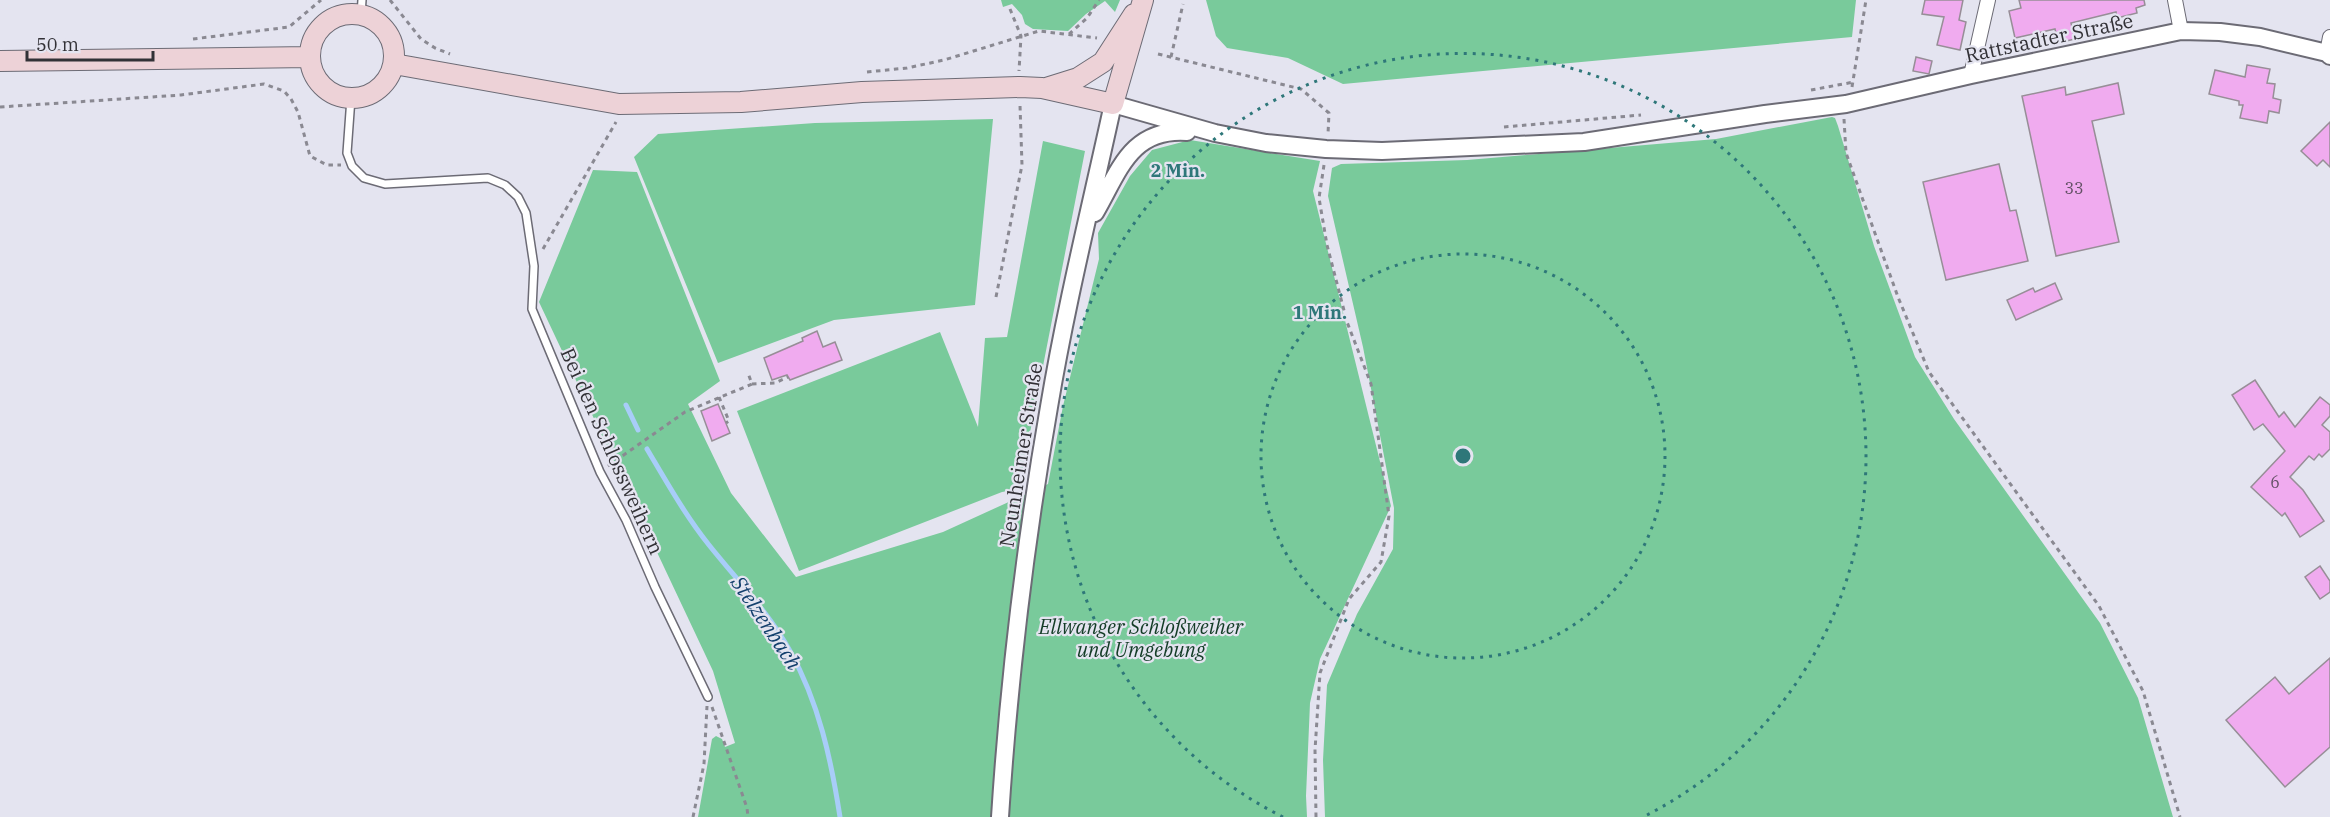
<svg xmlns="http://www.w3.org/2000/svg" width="2330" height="817" viewBox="0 0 2330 817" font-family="'IBM Plex Serif',serif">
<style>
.green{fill:#79ca9b}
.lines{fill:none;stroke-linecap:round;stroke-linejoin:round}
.stream{stroke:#a8cdf8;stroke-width:5}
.building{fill:#f0abef;stroke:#978e97;stroke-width:1.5}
.service-casing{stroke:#6c6b75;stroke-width:10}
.minor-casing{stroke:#6c6b75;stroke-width:16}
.tertiary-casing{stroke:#6c6b75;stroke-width:20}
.secondary-casing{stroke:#6c6b75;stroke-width:22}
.path{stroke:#8a8992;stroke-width:3;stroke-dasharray:4.5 4.5;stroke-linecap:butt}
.service{stroke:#fff;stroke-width:7}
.minor{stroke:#fff;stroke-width:14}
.tertiary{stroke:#fff;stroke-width:16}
.secondary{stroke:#edd2d7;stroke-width:20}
.ring{fill:none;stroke:#2e7779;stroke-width:3;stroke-dasharray:3 6}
.labels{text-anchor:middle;stroke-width:4.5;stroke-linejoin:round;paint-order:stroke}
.number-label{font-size:16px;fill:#625064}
.street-label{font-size:20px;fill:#323136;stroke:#e4e4f0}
.park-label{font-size:20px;font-style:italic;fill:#133c26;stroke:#e4e4f0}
.water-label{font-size:21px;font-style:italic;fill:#14406d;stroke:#e4e4f0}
.centre{fill:#2e7779;stroke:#e4e4f0;stroke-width:3}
.ring-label{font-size:18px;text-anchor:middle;font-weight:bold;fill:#2e7779;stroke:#e4e4f0;stroke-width:4.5;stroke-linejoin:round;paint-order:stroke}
</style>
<rect width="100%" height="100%" fill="#e4e4f0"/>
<!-- green -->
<path class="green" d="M 1001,0 L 1120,0 L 1115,12 L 1105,1 L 1086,14 L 1068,31 L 1033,29 L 1025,24 L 1022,15 L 1012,4 L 1003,7 Z
M 1206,0 L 1856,0 L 1852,37 L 1343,84 L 1288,58 L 1227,48 L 1216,36 Z
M 1832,117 L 1835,118 L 1838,126 L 1874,246 L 1915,357 L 1954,419 L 2100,623 L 2138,698 L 2173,817 L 1325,817 L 1323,760 L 1327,685 L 1357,614 L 1393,549 L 1394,508 L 1363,347 L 1328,196 L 1332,168 L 1341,164 L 1467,160 L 1716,139 Z
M 993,119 L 975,305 L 834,320 L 718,363 L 634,157 L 658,134 L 815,123 Z
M 1190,140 L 1320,161 L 1313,191 L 1391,506 L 1320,659 L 1310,703 L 1306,796 L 1307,817 L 698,817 L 712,739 L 716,736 L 722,739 L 725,747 L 735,743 L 713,671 L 539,302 L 593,170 L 637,172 L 720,381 L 688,404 L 731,493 L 796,577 L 943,532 L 1048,484 L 1063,406 L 1099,259 L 1098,233 L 1130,176 L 1152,150 Z
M 1043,141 L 1085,151 L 1019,489 L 1002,492 L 799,571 L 737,411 L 940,332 L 978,427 L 985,338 L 1007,337 Z"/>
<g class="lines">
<!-- stream -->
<path class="stream" d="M 626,405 L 638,430
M 647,449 C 666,481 685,515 709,545 C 737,580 768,612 790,651 C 819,703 831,759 840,817"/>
</g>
<!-- building -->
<path class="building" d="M 1925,0 L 1963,0 L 1959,20 L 1966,22 L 1960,50 L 1937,45 L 1944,17 L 1922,14 Z
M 2019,0 L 2144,0 L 2145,5 L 2136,8 L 2137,13 L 2117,18 L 2116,12 L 2071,23 L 2075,39 L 2058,43 L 2055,29 L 2015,38 L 2009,11 L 2021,8 Z
M 1916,57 L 1932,61 L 1929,74 L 1913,71 Z
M 2247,65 L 2270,69 L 2267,83 L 2275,84 L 2273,98 L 2281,100 L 2279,113 L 2269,111 L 2267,123 L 2240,118 L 2243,105 L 2239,105 L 2239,101 L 2209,94 L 2215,70 L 2245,77 Z
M 2118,83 L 2124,114 L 2092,121 L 2119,242 L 2056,256 L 2022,96 L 2065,87 L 2066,95 Z
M 2330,122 L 2330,167 L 2323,160 L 2317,166 L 2301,151 Z
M 1999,164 L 2010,211 L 2016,210 L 2028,261 L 1946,280 L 1923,182 Z
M 2055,283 L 2062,299 L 2016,320 L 2007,300 L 2033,288 L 2035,292 Z
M 817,331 L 823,347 L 835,342 L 842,360 L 790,380 L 787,375 L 772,380 L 764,358 L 803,341 L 802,338 Z
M 2255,380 L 2279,417 L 2284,412 L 2295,427 L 2320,397 L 2330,405 L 2330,416 L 2322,425 L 2330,432 L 2330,449 L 2322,457 L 2319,454 L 2314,460 L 2309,456 L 2290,477 L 2303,490 L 2324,521 L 2300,537 L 2285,513 L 2282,516 L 2251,487 L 2285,451 L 2263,424 L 2254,430 L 2232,395 Z
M 718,404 L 730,433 L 712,441 L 701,411 Z
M 2320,566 L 2330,581 L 2330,592 L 2320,599 L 2305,577 Z
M 2330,658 L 2330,747 L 2285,787 L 2226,720 L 2275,677 L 2289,694 Z"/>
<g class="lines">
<!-- service casing -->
<g class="service-casing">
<path id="service" d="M 361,14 L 362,0
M 351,98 L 347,153 L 352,166 L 364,178 L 385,184 L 488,178 L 505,185 L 518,197 L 526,213 L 534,266 L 532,309 L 600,472 L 626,520 L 655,587 L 708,697"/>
</g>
<!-- minor casing -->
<g class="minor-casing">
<path id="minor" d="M 2175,0 L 2181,31
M 2327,53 L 2330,37
M 1971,75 L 1988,0"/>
</g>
<!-- tertiary casing -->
<g class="tertiary-casing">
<path id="tertiary" d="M 1095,213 C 1119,172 1130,128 1187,132
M 1000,817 C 1009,678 1025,544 1049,407 C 1066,305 1091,205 1113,104 L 1215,133 L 1266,143 L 1326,149 L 1382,151 L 1584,142 L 1765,114 L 1846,104 L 1971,75 L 2181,31 L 2220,32 L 2260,37 L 2327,53 L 2330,56"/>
</g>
<!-- secondary casing -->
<g class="secondary-casing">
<path id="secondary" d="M310 56a42 42 0 1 1 84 0a42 42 0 1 1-84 0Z
M 0,61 L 310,57
M 394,64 L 619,104 L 741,102 L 862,92 L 1020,87 L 1042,88 L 1113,104 L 1143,0
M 1046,88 L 1078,78 L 1103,62 L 1134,14"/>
</g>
<!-- path -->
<path class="path" d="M 390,0 L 421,39 L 435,48 L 450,54
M 1010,9 L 1021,36 L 1019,71
M 1069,34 L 1087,18 L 1099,0
M 193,39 L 289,27 L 321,0
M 1158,54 L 1301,89 L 1329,113 L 1328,134
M 1171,57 L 1183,4
M 867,72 L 907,68 L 944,60 L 1039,31 L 1097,38
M 1852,87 L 1866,0
M 1811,90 L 1854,82
M 0,107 L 181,95 L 264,84 L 284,91 L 291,99 L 298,112 L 310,156 L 327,165 L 341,165
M 1844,119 L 1846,153 L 1898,297 L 1929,372 L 2099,606 L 2143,691 L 2180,817
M 1504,127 L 1641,115
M 543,249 L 616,122
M 996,297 L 1022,165 L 1020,105
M 752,384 L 775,383 L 788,377
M 719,397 L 729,421 L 726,423
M 608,466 L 685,412 L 752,384 L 748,373
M 712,707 L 747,808 L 748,817
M 693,817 L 704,764 L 707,706
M 1316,817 L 1315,750 L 1320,673 L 1349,599 L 1381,562 L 1389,516 L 1371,384 L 1347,322 L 1327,245 L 1319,198 L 1324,165"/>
<!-- service -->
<use href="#service" class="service"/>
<!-- minor -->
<use href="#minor" class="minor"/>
<!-- tertiary -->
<use href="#tertiary" class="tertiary"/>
<!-- secondary -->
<use href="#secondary" class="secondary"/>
</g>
<!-- distance rings -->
<g class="ring">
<circle cx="1463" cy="456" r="202"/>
<path d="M1283 817A403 403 0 1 1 1643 817"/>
</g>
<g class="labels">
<!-- number labels -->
<g class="number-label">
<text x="2074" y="194">33</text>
<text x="2275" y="488">6</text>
</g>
<!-- street labels -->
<g class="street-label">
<text transform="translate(2049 38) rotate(-12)" y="7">Rattstadter Straße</text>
<text transform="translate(612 451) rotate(66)" y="7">Bei den Schlossweihern</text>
<text transform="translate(1021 455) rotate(-81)" y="7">Neunheimer Straße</text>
</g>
<!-- park labels -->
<g class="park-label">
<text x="1141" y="634">Ellwanger Schloßweiher<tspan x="1141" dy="23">und Umgebung</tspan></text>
</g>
<!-- water labels -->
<g class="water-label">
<text transform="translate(766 623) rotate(56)" y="7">Stelzenbach</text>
</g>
</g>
<circle cx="1463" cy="456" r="9" class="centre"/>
<g class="ring-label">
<text x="1178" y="177">2 Min.</text>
<text x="1320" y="319">1 Min.</text>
</g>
<!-- scale -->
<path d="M27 51v9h126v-9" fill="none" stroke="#323136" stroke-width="3"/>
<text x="36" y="51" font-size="18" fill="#323136" stroke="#e4e4f0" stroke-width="4.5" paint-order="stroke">50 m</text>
</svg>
